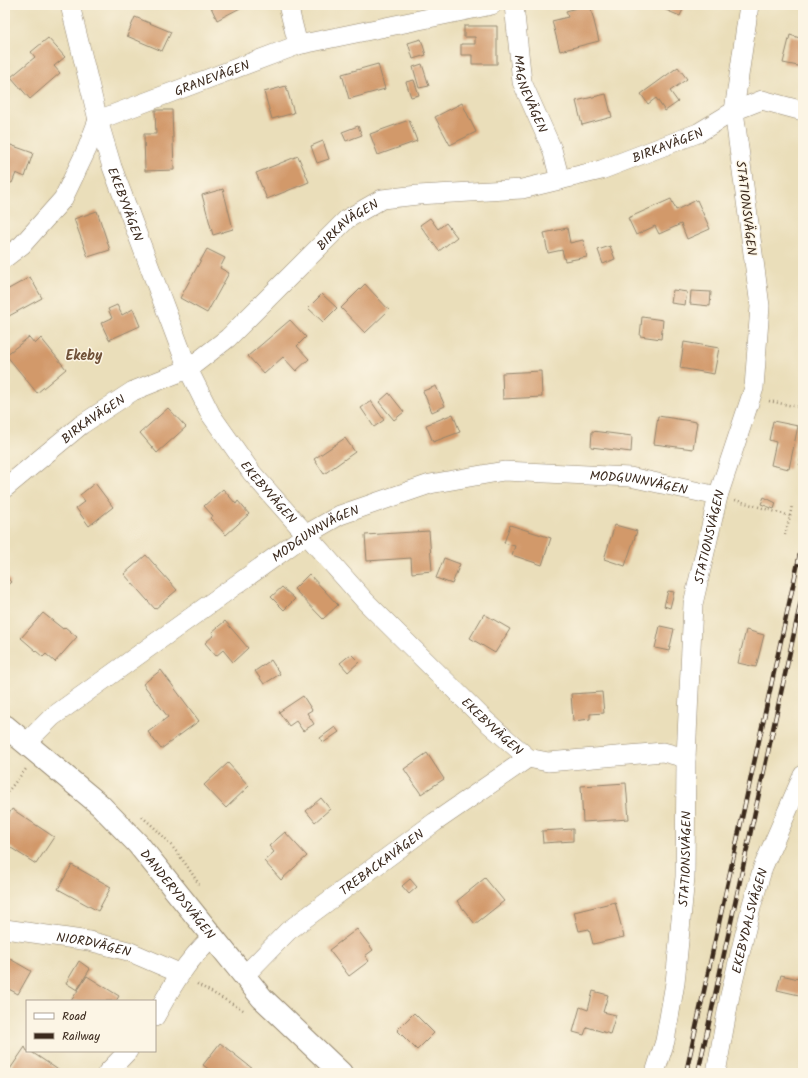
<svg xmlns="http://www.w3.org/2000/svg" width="808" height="1078" viewBox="0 0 808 1078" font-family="Kalam,sans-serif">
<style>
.building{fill:#d2996b}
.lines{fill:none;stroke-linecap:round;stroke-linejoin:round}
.minor-casing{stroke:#92846c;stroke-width:20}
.tertiary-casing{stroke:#92846c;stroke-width:24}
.path{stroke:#92846c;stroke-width:2.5;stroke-dasharray:1 3;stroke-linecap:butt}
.minor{stroke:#fff;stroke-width:19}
.tertiary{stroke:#fff;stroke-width:22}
.rail-casing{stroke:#3b2a1e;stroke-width:4.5}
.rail{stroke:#fcf5e5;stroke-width:3;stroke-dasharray:9;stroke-linecap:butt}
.labels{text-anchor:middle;stroke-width:3;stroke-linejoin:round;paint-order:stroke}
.street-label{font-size:13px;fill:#3b2a1e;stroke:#fcf5e5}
.neighbourhood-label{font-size:14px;font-weight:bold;fill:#705139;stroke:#fcf5e5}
</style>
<rect width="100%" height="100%" fill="#fcf5e5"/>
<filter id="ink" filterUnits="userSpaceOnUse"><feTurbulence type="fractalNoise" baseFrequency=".025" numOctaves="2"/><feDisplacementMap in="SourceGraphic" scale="8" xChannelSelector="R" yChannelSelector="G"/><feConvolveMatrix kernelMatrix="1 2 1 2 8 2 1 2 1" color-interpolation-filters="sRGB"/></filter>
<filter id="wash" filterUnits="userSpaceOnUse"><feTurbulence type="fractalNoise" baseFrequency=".012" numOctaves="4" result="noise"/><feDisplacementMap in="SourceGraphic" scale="16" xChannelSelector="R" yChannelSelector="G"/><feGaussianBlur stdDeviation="0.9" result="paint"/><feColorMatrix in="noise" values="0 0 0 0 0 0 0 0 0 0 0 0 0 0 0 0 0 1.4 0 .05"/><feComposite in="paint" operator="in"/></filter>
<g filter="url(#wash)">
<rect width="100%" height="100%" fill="#eadeba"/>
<g id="blocks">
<!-- building -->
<path class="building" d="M 210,5 L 246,5 L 217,20 Z
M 587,5 L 590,5 L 599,41 L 560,51 L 552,21 L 568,17 L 566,11 Z
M 654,5 L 685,5 L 680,16 Z
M 135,17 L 171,32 L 162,51 L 127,36 Z
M 464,26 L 497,26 L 497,64 L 472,64 L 472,55 L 461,55 L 461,44 L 475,44 L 475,37 L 464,37 Z
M 790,35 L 803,39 L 803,67 L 783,63 Z
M 48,38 L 65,57 L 54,66 L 60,73 L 30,99 L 11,77 L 35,57 L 31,52 Z
M 421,39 L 426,55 L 413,59 L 408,43 Z
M 378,64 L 385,89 L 349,99 L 342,74 Z
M 422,64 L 429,86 L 419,88 L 413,67 Z
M 678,67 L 687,79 L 670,91 L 678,102 L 665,111 L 656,98 L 648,104 L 641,94 Z
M 414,80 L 419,95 L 411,97 L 406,82 Z
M 286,86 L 294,113 L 272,119 L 264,92 Z
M 606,94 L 612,117 L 582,125 L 576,101 Z
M 462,103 L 476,132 L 450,145 L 435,117 Z
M 155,110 L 172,110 L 174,170 L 145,171 L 144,134 L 156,134 Z
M 409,120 L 417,141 L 378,155 L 370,134 Z
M 358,126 L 362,135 L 346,141 L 342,132 Z
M 323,141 L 329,159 L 317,163 L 311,146 Z
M 5,143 L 33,153 L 25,177 L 16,173 L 12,183 L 5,181 Z
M 298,156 L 309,182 L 267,199 L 256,173 Z
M 223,189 L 233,229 L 213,235 L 202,195 Z
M 671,199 L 676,210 L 697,200 L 710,229 L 687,239 L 681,224 L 659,234 L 655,226 L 636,235 L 628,218 Z
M 97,211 L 110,250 L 88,257 L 74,219 Z
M 430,218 L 438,229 L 446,223 L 457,237 L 439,251 L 420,225 Z
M 567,228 L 570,243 L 583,240 L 587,257 L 565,261 L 562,250 L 548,253 L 544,233 Z
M 610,246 L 615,259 L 603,264 L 598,250 Z
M 207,249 L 225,258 L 220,268 L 229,273 L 207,313 L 180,298 Z
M 30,277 L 42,298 L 9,316 L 5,309 L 5,291 Z
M 365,284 L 389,310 L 365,333 L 341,308 Z
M 673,290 L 687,292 L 685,305 L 671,303 Z
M 691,291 L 711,292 L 710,306 L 690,304 Z
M 322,294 L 337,308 L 323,322 L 308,308 Z
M 117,305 L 122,315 L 133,309 L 140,326 L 109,340 L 101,323 L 112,318 L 108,309 Z
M 642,317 L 663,320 L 661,339 L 640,336 Z
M 290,320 L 306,337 L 297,346 L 309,359 L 296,371 L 283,357 L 264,374 L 248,356 Z
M 29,337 L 35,344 L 41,338 L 66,369 L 37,393 L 6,355 Z
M 684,342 L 719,348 L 714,374 L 680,368 Z
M 541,371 L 542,397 L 503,399 L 502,373 Z
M 436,386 L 445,406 L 432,412 L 423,391 Z
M 389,393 L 404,412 L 394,420 L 379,402 Z
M 371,401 L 384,420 L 374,427 L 361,408 Z
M 168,408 L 186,427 L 157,453 L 140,433 Z
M 453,414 L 460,432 L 433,442 L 426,425 Z
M 658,416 L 697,422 L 693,449 L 654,444 Z
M 773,421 L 798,426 L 789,469 L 771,465 L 776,442 L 769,440 Z
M 592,431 L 632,436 L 631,452 L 591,447 Z
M 345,438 L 355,452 L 324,474 L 314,459 Z
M 95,483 L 113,507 L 89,526 L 76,508 L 85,501 L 80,495 Z
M 223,489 L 236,504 L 238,501 L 249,514 L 226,535 L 210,518 L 213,516 L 204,506 Z
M 764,497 L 776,503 L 774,509 L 761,504 Z
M 510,525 L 551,538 L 542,565 L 512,555 L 515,546 L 504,543 Z
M 615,525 L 637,531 L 625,566 L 604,559 Z
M 429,531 L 432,571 L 412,573 L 411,558 L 367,561 L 365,535 Z
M 146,555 L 177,590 L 155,609 L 124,574 Z
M 444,558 L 460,564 L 452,584 L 436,578 Z
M 309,574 L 338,605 L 323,619 L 294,589 Z
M 5,575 L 11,582 L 5,587 Z
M 282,587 L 295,599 L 284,610 L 271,597 Z
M 668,591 L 674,592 L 670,608 L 664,606 Z
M 43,613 L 63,629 L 65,627 L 77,637 L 55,662 L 46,654 L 43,657 L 21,638 Z
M 484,614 L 510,629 L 495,653 L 470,638 Z
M 225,621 L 248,648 L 233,662 L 223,650 L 216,656 L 205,643 L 214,635 L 212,632 Z
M 660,626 L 674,629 L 669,651 L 655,648 Z
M 746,630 L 764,635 L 756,667 L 738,663 Z
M 351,654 L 359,662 L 348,672 L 340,663 Z
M 271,660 L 280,674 L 264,684 L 255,671 Z
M 161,670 L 199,721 L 161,749 L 148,732 L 168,717 L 143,684 Z
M 602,692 L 604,713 L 590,714 L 590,719 L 573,721 L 571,694 Z
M 303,696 L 312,710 L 307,713 L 314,724 L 303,731 L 296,721 L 289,726 L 279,712 Z
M 335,727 L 339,732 L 323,743 L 320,738 Z
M 427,753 L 444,779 L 421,794 L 404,769 Z
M 228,763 L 249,786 L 226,808 L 204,785 Z
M 626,783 L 629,819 L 583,822 L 581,786 Z
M 321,798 L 330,809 L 315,822 L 306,811 Z
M 12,809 L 54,837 L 36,864 L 5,844 L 5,820 Z
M 573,829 L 573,841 L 543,843 L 542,831 Z
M 285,832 L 307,856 L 281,880 L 264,861 L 274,852 L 269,846 Z
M 72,865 L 111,887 L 98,911 L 58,889 Z
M 485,878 L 504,901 L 475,924 L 457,901 Z
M 410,879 L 417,887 L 409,894 L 402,886 Z
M 615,902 L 624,937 L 593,944 L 589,929 L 579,931 L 574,912 Z
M 357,929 L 373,950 L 365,956 L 369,961 L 349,976 L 329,950 Z
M 5,956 L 31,971 L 18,994 L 5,987 Z
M 79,961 L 90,969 L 77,990 L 66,983 Z
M 781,975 L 803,980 L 799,995 L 777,990 Z
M 87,976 L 119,996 L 116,1001 L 71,1001 Z
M 593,991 L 608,995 L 603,1012 L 616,1015 L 610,1034 L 587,1027 L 584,1035 L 573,1032 L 580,1007 L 588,1010 Z
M 414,1013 L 434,1033 L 417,1050 L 397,1030 Z
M 220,1043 L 258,1073 L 214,1073 L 203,1065 Z
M 25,1047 L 27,1051 L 30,1051 L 63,1073 L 10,1073 L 8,1072 Z"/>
</g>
</g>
<g filter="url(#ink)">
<use href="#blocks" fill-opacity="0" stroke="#92846c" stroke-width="1"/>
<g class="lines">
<!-- minor casing -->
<g class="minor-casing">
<g id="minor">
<path id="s1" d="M 70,5 L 98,120 L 112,167 L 188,369 L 211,415 L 252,473 L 366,602 L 486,721 L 528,758 L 548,762 L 663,752 L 686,758"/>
<path d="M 288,5 L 298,45"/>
<path id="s2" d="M 514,5 L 522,82 L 552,149 L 560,180"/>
<path id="s3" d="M 5,258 L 22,245 L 63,199 L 87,149 L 98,120 L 298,45 L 492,5"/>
<path id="s4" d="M 5,488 L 81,425 L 133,391 L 188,369 L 228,338 L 347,219 L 382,199 L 418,195 L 522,189 L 601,170 L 698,133 L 734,111 L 762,100 L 803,111"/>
<path id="s5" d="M 27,742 L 52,717 L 307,534 L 340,515 L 430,484 L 504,471 L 630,477 L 718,496"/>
<path id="s6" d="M 5,929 L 89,941 L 128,951 L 179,973"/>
<path id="s7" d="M 244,976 L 288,931 L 435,822 L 528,758"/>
<path d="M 155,1017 C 173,984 185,963 213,936"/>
<path d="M 107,1073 L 128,1051"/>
<path id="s8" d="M 655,1073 L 665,1041 L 675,983 L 685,877 L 686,758 L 693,604 L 718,496 L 754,388 L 760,306 L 734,111 L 749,5"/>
<path id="s9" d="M 716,1073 L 730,995 L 752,904 L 763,867 L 803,775"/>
</g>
</g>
<!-- tertiary casing -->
<g class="tertiary-casing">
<g id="tertiary">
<path id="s10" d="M 5,726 L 100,805 L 138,844 L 262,998 L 341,1073"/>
</g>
</g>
<!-- path -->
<path class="path" d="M 769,401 L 803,408
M 800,465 L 803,447
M 735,500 L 790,516 L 785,535
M 790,516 L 792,505
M 5,795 L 26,769
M 142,817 C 166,836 184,860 200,886
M 197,984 L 245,1011"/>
<!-- minor -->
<use href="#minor" class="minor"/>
<!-- tertiary -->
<use href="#tertiary" class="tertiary"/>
<!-- rail casing -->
<g class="rail-casing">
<path id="rail" d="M 686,1073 L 803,540
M 698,1073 L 803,592"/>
</g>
<!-- rail -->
<use href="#rail" class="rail"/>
</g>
</g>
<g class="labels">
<!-- street labels -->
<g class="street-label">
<text dy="5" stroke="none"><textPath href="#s3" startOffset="291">GRANEVÄGEN</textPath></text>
<text dy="5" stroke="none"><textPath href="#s2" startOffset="91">MAGNEVÄGEN</textPath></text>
<text dy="5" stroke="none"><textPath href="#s4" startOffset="772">BIRKAVÄGEN</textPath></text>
<text dy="5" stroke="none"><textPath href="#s1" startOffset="207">EKEBYVÄGEN</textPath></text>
<text transform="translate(747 208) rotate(83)" y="5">STATIONSVÄGEN</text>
<text dy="5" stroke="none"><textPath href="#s4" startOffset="436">BIRKAVÄGEN</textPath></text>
<text dy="5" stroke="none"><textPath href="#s4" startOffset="112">BIRKAVÄGEN</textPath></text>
<text dy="5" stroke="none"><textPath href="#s5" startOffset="693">MODGUNNVÄGEN</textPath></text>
<text dy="5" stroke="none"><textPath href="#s1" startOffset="531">EKEBYVÄGEN</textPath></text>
<text dy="5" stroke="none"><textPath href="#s5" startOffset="357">MODGUNNVÄGEN</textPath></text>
<text dy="5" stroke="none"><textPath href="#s8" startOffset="541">STATIONSVÄGEN</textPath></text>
<text dy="5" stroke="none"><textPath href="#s1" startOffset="855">EKEBYVÄGEN</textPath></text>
<text dy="5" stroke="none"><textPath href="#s8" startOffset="217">STATIONSVÄGEN</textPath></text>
<text dy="5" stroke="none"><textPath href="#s7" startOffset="179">TREBACKAVÄGEN</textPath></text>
<text dy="5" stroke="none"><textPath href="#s10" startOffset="242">DANDERYDSVÄGEN</textPath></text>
<text dy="5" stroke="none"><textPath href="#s9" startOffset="156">EKEBYDALSVÄGEN</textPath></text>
<text dy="5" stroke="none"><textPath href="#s6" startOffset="90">NIORDVÄGEN</textPath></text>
</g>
<!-- neighbourhood labels -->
<g class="neighbourhood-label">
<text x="84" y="360">Ekeby</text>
</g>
</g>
<!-- margin -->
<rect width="808" height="1078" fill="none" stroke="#fcf5e5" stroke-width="20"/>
<!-- legend -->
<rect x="26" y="1000" width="130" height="52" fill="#fcf5e5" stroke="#afa495"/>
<rect x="34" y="1013" width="20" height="6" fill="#ffffff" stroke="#afa495"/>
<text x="62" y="1020" font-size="12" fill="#3b2a1e">Road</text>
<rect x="34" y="1033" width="20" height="6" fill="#3b2a1e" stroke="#afa495"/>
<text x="62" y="1040" font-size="12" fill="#3b2a1e">Railway</text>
</svg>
